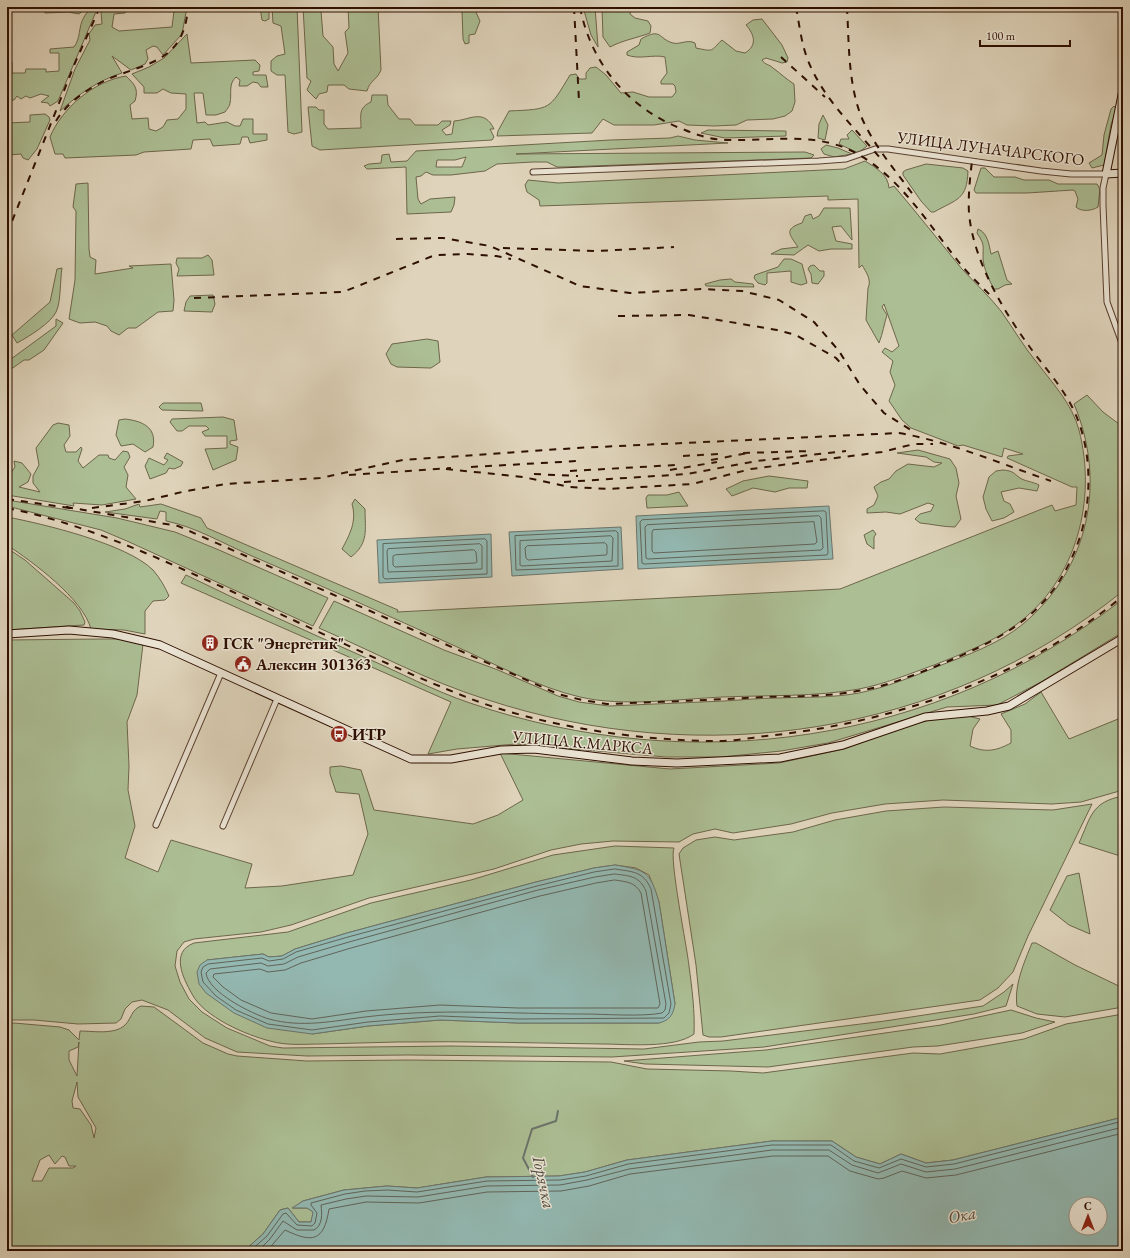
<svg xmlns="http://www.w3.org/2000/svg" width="1130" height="1258" viewBox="0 0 1130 1258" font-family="'EB Garamond',serif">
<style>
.green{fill:#acbe94;stroke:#6d664a;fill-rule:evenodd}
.water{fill:#93b8b1;stroke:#6b746b;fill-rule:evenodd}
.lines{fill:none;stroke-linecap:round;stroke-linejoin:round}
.shore{stroke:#606459;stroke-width:1}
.stream{stroke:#6b746b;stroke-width:2}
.street-casing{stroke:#5a4030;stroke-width:7}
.secondary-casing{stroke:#2e0f01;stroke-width:9}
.street{stroke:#eae3d3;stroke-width:5}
.secondary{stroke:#eae3d3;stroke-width:7}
.rail{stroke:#2e0f01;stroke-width:2;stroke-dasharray:7 7;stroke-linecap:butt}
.labels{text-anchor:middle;stroke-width:3;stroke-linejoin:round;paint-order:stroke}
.street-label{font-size:16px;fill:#2e0f01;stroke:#eae3d3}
.poi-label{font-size:16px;font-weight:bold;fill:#2e0f01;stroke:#eae3d3;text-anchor:start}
.water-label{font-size:17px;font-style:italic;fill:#514a3f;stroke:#eae3d3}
</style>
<rect width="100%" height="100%" fill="#dfd4bb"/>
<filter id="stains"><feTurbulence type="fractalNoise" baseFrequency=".005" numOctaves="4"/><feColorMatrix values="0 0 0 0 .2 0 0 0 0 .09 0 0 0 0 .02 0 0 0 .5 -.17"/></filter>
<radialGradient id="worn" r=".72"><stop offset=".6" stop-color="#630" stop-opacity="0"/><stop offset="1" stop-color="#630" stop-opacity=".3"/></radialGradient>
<!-- green -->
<path class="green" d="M 43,7 L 87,7 L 79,14 L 68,12 L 45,13 Z
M 92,7 L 98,7 L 58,101 L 50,106 L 48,103 L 41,102 L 49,96 L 41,94 L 30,98 L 26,96 L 21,99 L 17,96 L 14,100 L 7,100 L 7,59 L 12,62 L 12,73 L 25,73 L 26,69 L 46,69 L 46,72 L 59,71 L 59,53 L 50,53 L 50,49 L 74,47 C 81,38 78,27 84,17 C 86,13 90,10 92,7 Z
M 103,7 L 128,7 L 125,13 L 114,14 L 112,27 L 119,31 L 172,27 L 174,11 L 168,7 L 187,7 L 182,34 L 163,55 L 157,47 L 153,46 L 146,50 L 148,59 L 145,64 L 131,70 L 112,56 L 122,73 C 97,81 79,94 60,111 L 75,69 L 90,40 L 89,34 L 95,25 L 102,24 L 101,12 Z
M 260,7 L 269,8 L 269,19 L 265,21 L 262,20 Z
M 272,7 L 297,7 L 302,132 L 294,134 L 288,132 L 285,75 L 277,75 L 271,71 L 271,61 L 277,56 L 285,54 L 281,26 L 273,23 Z
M 303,7 L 323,7 L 321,11 L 323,36 L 333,47 L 334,64 L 338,71 L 348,53 L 345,32 L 349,28 L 348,7 L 378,7 L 381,70 C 377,80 370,80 367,91 L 349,89 L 344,85 L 328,85 L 327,92 L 319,94 L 316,99 L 307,90 L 311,81 L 307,78 Z
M 583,7 L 595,7 L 598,47 L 591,35 Z
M 602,7 L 631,7 L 630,14 L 635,18 L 648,21 L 651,26 L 650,33 C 637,38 623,40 610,47 L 603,37 Z
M 475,10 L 480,21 L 475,34 L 469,35 L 469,43 L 465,44 L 463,39 L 462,11 Z
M 762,19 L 782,45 L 788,58 L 787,62 L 782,63 L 766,58 L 762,60 C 765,65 769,64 773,68 C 780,73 786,79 794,84 L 795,102 L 792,111 L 785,116 L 773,119 L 747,120 L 736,125 L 714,126 L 687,125 L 679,121 L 654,125 L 614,125 L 603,119 L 592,133 L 497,136 L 498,131 L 509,111 C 551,109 549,110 570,75 L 576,74 L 579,79 L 586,79 L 586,73 L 590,68 L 596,67 L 606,75 L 621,93 L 633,92 L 649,97 L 672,97 L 676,92 L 675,86 L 673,84 L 661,84 L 661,81 L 667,73 L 665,57 C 653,54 639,60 627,55 L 627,52 L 639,45 L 641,39 C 662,27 658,39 673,43 C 680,45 687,39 695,43 L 696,48 C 715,52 710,51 722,40 L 736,51 L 745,53 C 758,45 754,34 746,25 L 753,20 Z
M 187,34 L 191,63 L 255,60 L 260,65 L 259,71 L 253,72 L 253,75 L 266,75 L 268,87 L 261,87 L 258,83 L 253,82 L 247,86 L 239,86 L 240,80 L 236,77 C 228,84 232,94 230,103 C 230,106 227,109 225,112 L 216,115 L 206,115 L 203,93 L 194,93 L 197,123 L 205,122 L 208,125 L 227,122 L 235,126 L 240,126 L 243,119 L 253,119 L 253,134 L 267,134 L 267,140 L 250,143 L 248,137 L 242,137 L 240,144 L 213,146 L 210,139 L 193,140 L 191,149 L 144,152 L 136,155 L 65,158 L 63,154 L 55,154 L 50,137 C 62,108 94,81 126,76 C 134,84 139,88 135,101 L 130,105 L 132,119 L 148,118 L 149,129 L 156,131 L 163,127 L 167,120 L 178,119 L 186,109 L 186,94 L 171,93 L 163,89 L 157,93 L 144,93 L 144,87 L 132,74 L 149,67 L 164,58 Z
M 372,95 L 387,95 L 388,105 L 399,119 L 410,119 L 415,125 L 438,125 L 442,121 L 451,121 L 450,125 L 442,130 L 446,135 L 452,134 L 454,121 C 470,120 484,108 494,129 L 490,129 L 494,137 L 492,140 L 320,150 L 312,146 L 308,107 L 316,107 L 319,110 L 324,110 L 324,124 L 328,129 L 361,128 C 361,115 358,108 371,102 Z
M 1114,106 L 1116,109 L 1111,125 L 1104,165 L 1092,168 L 1089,163 L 1102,155 L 1104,135 L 1111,109 Z
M 45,114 L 49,117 L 50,120 L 37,149 L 28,160 L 23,158 L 21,154 L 8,155 L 7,162 L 7,123 L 30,122 L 30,115 Z
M 823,115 L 828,125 L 825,140 L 818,138 L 819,124 Z
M 708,130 L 786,131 L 786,136 L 725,138 L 701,133 Z
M 852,130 L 867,146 L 858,153 L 839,144 L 841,139 L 849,139 L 847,135 Z
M 678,136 L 695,140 L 728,143 L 516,154 L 805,152 L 814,155 L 811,158 L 564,167 L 557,167 L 547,162 L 533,162 L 497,164 L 485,171 L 451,175 L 433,175 L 426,172 L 421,176 L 416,177 L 418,199 L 421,204 L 430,199 L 455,197 L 454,205 L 451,212 L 407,214 L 406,167 L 367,169 L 364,166 L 369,164 L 381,163 L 382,155 L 389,154 L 391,162 L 407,161 L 416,151 L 611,140 L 670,138 ZM 466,157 L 462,167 L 436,167 L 437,160 L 455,160 Z
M 826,145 L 838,148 L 852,154 L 834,157 L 824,154 L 821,149 Z
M 865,161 C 876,168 888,174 889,188 L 894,186 C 917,213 939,241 962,269 C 975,283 989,296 1001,311 C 1013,328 1024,347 1038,364 C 1054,385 1072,404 1079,430 C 1097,499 1077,580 1017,624 C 993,642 962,654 934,665 C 909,674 885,684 859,689 C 815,697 768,695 723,697 C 679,699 623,707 580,697 C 537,687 495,664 455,646 C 387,615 320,585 252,556 C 224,544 196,527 166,521 L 166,512 L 160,511 L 157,519 L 105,512 L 125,509 L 139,504 L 140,507 L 161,504 L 201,518 L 207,528 L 398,610 L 397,612 L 840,589 L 1052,505 L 1055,511 L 1076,505 L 1077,487 L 1072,487 L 1007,458 L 1008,456 L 1023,454 L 1004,448 L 1002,457 L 963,445 L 958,446 L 911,428 L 902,420 L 889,401 L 895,385 L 890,372 L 893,361 L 882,352 L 885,348 L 892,352 L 899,346 L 884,304 L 882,307 L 887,315 C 884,324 883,333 879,343 L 866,320 L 868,288 C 872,280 866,272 862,265 L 859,268 L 858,199 L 828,200 L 828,196 L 540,206 L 539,200 L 527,192 L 525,185 L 528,180 L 558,183 L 844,169 Z
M 926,164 L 963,168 L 968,171 C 967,200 957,199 934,212 L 931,212 L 921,201 L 903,175 L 903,172 L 906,170 Z
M 981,168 L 985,168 L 994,177 L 1015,177 L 1024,180 L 1049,180 L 1058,184 L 1097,184 L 1100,189 L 1098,207 C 1092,211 1081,212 1076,207 L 1078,199 L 1075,191 L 1073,190 L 1027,193 L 976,193 L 974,190 Z
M 88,183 L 89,249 L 90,257 L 96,260 L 95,274 L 133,268 L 129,266 L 171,264 L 174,300 L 173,311 L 158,312 L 136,328 L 128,328 L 119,335 L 111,331 L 107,326 L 95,322 L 80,323 L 69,319 L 75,280 L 76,211 L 73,207 L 76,184 Z
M 824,208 L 850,208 L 852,240 L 841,226 L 832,227 L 836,241 L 852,244 L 852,249 L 831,249 L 819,251 L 808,245 L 794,255 L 771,254 L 781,249 L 798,247 C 790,235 783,229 802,223 L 805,216 L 811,214 L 813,219 L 819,216 Z
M 978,229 C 988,233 989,245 991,254 L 998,251 L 1007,280 L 1012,284 L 1005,285 L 998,289 L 994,289 C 989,280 984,269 983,259 C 983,245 985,245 977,233 Z
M 208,255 L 212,260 L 214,275 L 177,276 L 179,269 L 176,263 L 177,258 L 202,258 Z
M 784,259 L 791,259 L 802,264 L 807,283 L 801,285 L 791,282 L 791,271 L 767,273 L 767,283 L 765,285 L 758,283 L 754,278 L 755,275 L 778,267 Z
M 814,265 L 820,271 L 824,271 L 824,276 L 818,284 L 812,283 L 811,274 L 808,269 L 810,266 Z
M 62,268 C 60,279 61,303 56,312 C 51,323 28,337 17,343 L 12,335 L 50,302 L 57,269 Z
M 731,279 L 735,282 L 753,284 L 754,287 L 706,286 L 705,284 L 720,280 Z
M 213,295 L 215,304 L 212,312 L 184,311 L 186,302 L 190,296 Z
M 56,319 L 63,323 L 44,350 L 29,360 L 24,360 L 7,372 L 7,362 L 56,326 Z
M 427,339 L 438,341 L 440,362 L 431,368 L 397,367 L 391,364 L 386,354 L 392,344 Z
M 1087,395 L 1103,412 L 1123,427 L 1123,591 C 943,736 703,771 485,699 C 428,681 374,652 319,628 L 334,601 L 444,650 L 498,670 L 558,696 L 579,702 L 609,706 C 647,704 686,703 724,701 C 742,700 760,698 778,698 C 804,697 832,698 859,693 C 887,687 912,677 939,666 C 967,655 999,644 1023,624 C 1089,569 1107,482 1074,404 Z
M 163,403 L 201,403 L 203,411 L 162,410 L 159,407 Z
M 223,417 L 234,420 L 237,440 L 230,441 L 230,444 L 238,447 L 236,460 L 213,470 L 205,449 L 227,448 L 227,436 L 205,436 L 202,432 L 209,429 L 206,426 L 189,426 L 182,431 L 177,431 L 170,422 L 172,419 Z
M 125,419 C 142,421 157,427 153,447 L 145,452 L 133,444 L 121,446 L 116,435 L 119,420 Z
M 58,423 L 69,425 L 70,436 L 64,445 L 66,452 L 76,452 L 81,447 L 82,449 L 78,461 L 83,468 L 99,455 L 108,455 L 109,458 L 115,460 L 123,451 L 128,452 L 130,457 L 124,467 L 128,475 L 126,487 L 136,499 L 102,505 L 73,503 L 74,506 L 7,495 L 7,485 L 10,485 L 10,474 L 15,467 L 14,461 L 22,463 L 31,474 L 28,482 L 19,487 L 40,492 L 33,483 L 33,476 L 39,465 L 36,448 L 53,425 Z
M 918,450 L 950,459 L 956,468 L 959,483 L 956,496 L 961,519 L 955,527 C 943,527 932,524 920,523 L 915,519 L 920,514 L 931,511 L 934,505 L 928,503 L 900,514 L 886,512 L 867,513 L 867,509 L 874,505 L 878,496 L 874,487 L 881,482 L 889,479 L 896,471 L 908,464 L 934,467 L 942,463 L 934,462 L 926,457 L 897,453 Z
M 167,453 L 183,462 L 181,466 L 174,469 L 169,468 L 166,473 L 150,479 L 145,466 L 149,458 L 164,465 L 168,460 L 164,458 Z
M 1003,470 C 1014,471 1013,473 1020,478 C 1024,481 1034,482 1039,485 L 1037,491 L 1019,488 L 1001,492 L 1004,501 L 1010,504 L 1014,512 L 1004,518 L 992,521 L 986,509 L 983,497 L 989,477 L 996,471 Z
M 769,476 L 808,481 L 807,488 L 789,488 L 775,492 L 753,488 L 732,496 L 726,489 L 743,481 Z
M 679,492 L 688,506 L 647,508 L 646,498 L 648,495 L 667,495 Z
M 355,499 L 365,509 C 365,530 369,543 351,557 L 342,549 C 350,534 357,521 352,504 Z
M 7,500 L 117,518 L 175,532 L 219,550 L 328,598 L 313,626 L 127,541 L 101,530 L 7,506 Z
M 7,517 C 44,524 127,544 153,570 C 160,578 165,587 169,596 L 165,600 L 153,601 L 145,611 L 145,634 L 124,630 L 91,629 C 83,599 33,562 7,545 Z
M 873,530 L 876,534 L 874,537 L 874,549 L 867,544 L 864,535 Z
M 7,548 L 25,560 L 74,603 L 80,611 L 85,622 L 84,625 L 7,630 Z
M 186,575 C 245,604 304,630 364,657 C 399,672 434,691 470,703 C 692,779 938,744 1123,599 L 1123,632 L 1041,682 L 997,705 L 947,707 L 828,743 L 781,751 L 721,757 L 666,757 L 516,744 L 457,749 L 428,754 L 451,702 L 181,583 Z
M 101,639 L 123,639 L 143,644 L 137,695 L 127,722 L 129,766 L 128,790 L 135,826 L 125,858 L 158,872 L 171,840 L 252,864 L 245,888 L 282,886 L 353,875 L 368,834 L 359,794 L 336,792 L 330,774 L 330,767 L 341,766 L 361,770 L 374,810 L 473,824 L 498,815 L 523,800 L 500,753 L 670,769 L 779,763 L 844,749 L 907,726 L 930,720 L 968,716 L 980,719 L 973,729 L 970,746 C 985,753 996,751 1011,743 L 1011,730 L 1001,714 L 1025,704 L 1041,692 L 1069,739 L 1123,717 L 1123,790 L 1081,802 L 1052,804 L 943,800 L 885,804 L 832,813 L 791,824 L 733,833 L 715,829 L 693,834 L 679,842 L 613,841 L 581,844 L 551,850 L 494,869 L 369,898 L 291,925 L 261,932 L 194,939 L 184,942 L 177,951 L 175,966 L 180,982 L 189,999 L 202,1012 L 227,1028 L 270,1046 L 283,1048 L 451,1046 L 644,1049 L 699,1042 L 723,1041 L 885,1021 L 983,1006 L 1004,992 L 1013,984 L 1006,1006 L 974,1014 L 764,1047 L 612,1057 L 408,1055 L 307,1056 L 237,1052 L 205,1038 L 168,1010 L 142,1000 L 132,1002 L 125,1009 L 121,1019 L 116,1023 L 78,1024 L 34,1020 L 7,1020 L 7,640 Z
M 1123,796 L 1123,855 L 1117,855 L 1079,843 C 1091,817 1091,802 1123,796 Z
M 1092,804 L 1028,936 L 1013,972 L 998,988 L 980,1000 L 721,1037 L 709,1037 L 703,1035 L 696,965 L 679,854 L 683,848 L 696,840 L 715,837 L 734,840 L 793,832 L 835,820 L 886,811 L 944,807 L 1053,810 Z
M 615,846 L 674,848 C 669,859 687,947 689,966 C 692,989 695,1011 694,1034 C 674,1049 627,1044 602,1044 C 534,1043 466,1041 397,1042 C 372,1043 347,1043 322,1044 C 305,1044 287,1046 270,1041 C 246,1035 204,1017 192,994 C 183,978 170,952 194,943 L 288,932 L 371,903 L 471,880 L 553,855 ZM 615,865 L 636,868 L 649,875 L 659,902 L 675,1004 L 659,1023 L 518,1023 L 440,1020 L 368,1026 L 312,1034 L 207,960 L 263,954 L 269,957 L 282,956 L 295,949 L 347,933 L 536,882 L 594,868 Z
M 1079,873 L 1090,934 L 1069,925 L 1050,910 L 1067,876 Z
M 1032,943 L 1036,943 L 1075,965 L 1123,988 L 1123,1007 L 1065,1017 L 1037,1014 L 1017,1006 C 1014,985 1024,963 1032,943 Z
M 141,1006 L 154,1007 L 203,1043 L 228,1054 L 237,1056 L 307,1061 L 407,1060 L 611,1062 L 647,1069 L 731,1071 L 763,1073 L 913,1053 L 940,1054 L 1024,1039 L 1066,1024 L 1123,1014 L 1123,1117 L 953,1160 L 926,1163 L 901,1154 L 880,1164 L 856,1157 L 832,1141 L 772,1141 L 627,1160 L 585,1172 L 559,1176 L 486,1177 L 417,1188 L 387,1186 L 344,1190 L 303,1201 L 293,1208 L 307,1208 L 314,1212 L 311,1222 L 299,1222 L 288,1208 L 280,1210 L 263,1234 L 244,1251 L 170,1251 L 167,1249 L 156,1251 L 7,1251 L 7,1024 L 14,1023 L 60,1027 L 69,1030 L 79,1040 L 80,1031 C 93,1031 115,1035 125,1025 C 132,1018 131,1010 141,1006 ZM 79,1042 L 77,1076 L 69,1060 L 69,1051 L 78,1047 ZM 77,1082 L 78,1097 L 96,1128 L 94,1138 L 91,1125 L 80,1109 L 73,1108 L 72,1101 ZM 49,1155 L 55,1164 L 62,1156 L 65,1157 L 69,1166 L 76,1166 L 73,1168 L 49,1168 L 42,1181 L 32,1181 L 40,1160 Z
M 1011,1010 L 1036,1018 L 1055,1022 L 1022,1033 L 938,1046 L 913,1047 L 768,1067 L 645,1064 L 624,1061 L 766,1050 L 941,1025 Z"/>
<!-- water -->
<path class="water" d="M 829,506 L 833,559 L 638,569 L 636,516 Z
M 621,527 L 623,569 L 512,576 L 509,532 Z
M 491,534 L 492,577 L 379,583 L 377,540 Z
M 615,865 C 646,870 650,871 659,902 L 675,1004 C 673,1015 670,1020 659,1023 L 518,1023 L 440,1020 L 368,1026 L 312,1034 L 267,1028 L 234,1013 L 206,993 L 199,984 L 197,972 L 200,965 L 207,960 L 263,954 L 269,957 L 282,956 L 295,949 L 347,933 L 536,882 L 594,868 Z
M 1123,1117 L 1123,1251 L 244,1251 L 263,1234 L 280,1210 L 288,1208 L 299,1222 L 311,1222 L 313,1212 L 307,1208 L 292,1208 L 303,1201 L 344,1190 L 387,1186 L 417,1188 L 486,1177 L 559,1176 L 585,1172 L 627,1160 L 772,1141 L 832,1141 L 856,1157 L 880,1164 L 901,1154 L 926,1163 L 953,1160 ZM 1076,1204 L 1100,1204 L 1100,1228 L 1076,1228 Z"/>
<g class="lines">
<!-- shore -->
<path class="shore" d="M 824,511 L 826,512 L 828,553 L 827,555 L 644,564 L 642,563 L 640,522 L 642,520 Z
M 819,516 L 821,518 L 823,548 L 821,550 L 648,559 L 646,558 L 645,527 L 647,525 Z
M 814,522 L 817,542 L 815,544 L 654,553 L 652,551 L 652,532 L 653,530 Z
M 616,531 L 618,533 L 618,566 L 516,570 L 515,536 Z
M 611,536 L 613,538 L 612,561 L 522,566 L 520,565 L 520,541 Z
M 485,539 L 487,541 L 487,574 L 385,579 L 383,577 L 383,544 Z
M 605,543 L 607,545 L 607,554 L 606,555 L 528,560 L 526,558 L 525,548 L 527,546 Z
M 480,544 L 482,546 L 482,569 L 388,572 L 387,551 L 388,549 Z
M 474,550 L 476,552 L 477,562 L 475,563 L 395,567 L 393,565 L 393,556 L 395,555 Z
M 615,869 C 633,872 643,871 651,889 L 671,1004 L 669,1013 L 664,1018 L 518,1019 L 440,1016 L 368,1022 L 312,1030 L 268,1024 L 236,1010 L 216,996 L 203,982 L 201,972 L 203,967 L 208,964 L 262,958 L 269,961 L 283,959 L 296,952 L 348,937 L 537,886 L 594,872 Z
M 615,874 C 631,876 639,876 646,891 L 666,1004 L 665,1010 L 662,1013 C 642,1017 604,1014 583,1014 C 511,1014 437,1008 365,1017 C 333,1021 302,1028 269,1019 C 252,1014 208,992 206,973 L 210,969 L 261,963 L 268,966 L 284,964 L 298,957 L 349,942 L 538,890 L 595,877 Z
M 615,880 C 627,882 635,882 641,893 L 660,1004 L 658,1008 L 518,1008 L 440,1005 L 366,1011 L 312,1019 L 271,1013 L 241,1000 L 223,987 L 213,977 L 214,974 L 260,969 L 268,972 L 285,970 L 301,963 L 351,948 L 540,896 L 596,883 Z
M 250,1251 L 267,1236 L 283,1214 L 286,1213 L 297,1225 L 312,1226 L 315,1223 L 317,1213 L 311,1205 L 311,1203 L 345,1194 L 365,1191 L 387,1190 L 417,1192 L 487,1181 L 560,1180 L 586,1176 L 628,1164 L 772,1145 L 831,1145 L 854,1161 L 879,1168 L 901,1159 L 926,1167 L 954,1164 L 1123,1121
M 258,1251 L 270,1239 L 283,1221 L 297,1230 L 314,1230 C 323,1225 322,1214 321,1205 L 346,1199 L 366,1196 L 418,1197 L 487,1186 L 560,1185 L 587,1180 L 629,1169 L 772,1150 L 829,1150 L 852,1165 L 878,1173 L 901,1164 L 926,1172 L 955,1169 L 1123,1127
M 267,1251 L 285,1230 C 312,1243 324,1242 329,1209 L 366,1202 L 419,1203 L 487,1192 L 561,1191 L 589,1186 L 630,1174 L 773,1156 L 828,1156 L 850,1171 L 878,1179 L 884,1178 L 902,1171 L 926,1178 L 956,1175 L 1123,1133"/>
<!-- stream -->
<path class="stream" d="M 533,1177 L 523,1158 L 532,1129 L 556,1121 L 558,1111"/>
<!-- street casing -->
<g class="street-casing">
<path id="street" d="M 533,172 L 819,161 L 846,159 L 875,149 L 888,149 L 1041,171 L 1071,174 L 1106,174 L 1103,188 L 1103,205 L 1107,302 L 1123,346
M 156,825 L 221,673
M 223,826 L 277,699"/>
</g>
<!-- secondary casing -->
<g class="secondary-casing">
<path id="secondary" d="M 1123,90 L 1106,174 L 1123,173
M 7,634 L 69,630 L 113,634 L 160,645 L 411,759 L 451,759 L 501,750 L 534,749 L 632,761 L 677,763 L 780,758 L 843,745 L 925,717 L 987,711 L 1009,706 L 1123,638"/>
</g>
<!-- street -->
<use href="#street" class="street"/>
<!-- secondary -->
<use href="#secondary" class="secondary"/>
<!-- rail -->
<path class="rail" d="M 574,7 L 579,101
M 580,7 C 591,65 630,110 685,130 C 699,136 713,140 729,140 C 769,141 814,132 852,151 C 899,175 926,221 958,261 C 968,274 981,286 993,298
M 796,7 C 799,23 801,40 806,55 C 820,96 854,127 881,159
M 847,7 C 849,43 848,82 861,116 C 873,145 896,171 914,196
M 781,57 L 825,97
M 56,121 C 67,103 87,89 106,80 C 147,62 184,63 188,7
M 7,234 L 75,63 L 100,7
M 396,239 L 443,238 L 490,246 L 580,286 L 630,293 L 701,289 L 742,291 L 779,300 L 814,322 L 839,351 L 860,385 L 884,413 L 914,432
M 503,248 L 597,251 L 674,247
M 194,298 L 343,292 L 435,255 L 468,254 L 496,256 L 511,259
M 618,316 L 689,315 L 777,330 L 796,335 L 836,358 L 844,367
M 743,453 L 811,451
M 683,456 L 719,454
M 711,460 L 748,453
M 471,467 L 578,461
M 446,469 L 523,477 L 570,487 L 609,489 L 692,484 L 751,469 L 882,452 L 914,444 L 933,444
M 670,470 L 717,462
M 570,471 L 676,465
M 534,474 L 578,476
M 349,475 L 451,468
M 564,482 L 687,474 L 757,461 L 846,451
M 7,499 L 70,508
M 66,507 L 178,526 L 558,694 L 582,700 L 607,704 C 659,702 711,700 763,697 C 794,696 827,697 857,691 C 884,687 909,677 934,667 C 1005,638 1054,614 1080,537 C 1093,496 1092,442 1070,403 C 1059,383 1042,364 1029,346 C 1002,309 973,259 969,213 C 968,196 970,178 972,161
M 7,508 C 86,524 158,558 231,591 C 309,627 386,665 466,697 C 539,726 640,741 718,741 C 734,741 750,738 766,736 C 893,723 1024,678 1123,596
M 92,508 L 145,501 L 182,492 L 226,484 L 320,478 L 403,460 L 576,448 L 899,433 C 951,442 1001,464 1051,481"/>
</g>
<!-- icons -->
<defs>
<g id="building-disc" transform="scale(0.9)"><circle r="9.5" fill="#8f2418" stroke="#eae3d3"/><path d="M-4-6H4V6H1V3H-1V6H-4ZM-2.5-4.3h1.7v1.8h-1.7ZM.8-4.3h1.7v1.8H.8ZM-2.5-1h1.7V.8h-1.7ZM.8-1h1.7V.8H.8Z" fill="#fff"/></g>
<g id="civic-disc" transform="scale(0.9)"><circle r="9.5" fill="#8f2418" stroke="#eae3d3"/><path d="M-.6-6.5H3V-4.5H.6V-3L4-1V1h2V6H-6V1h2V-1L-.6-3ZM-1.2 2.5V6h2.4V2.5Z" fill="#fff"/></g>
<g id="bus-disc" transform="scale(0.9)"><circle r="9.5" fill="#8f2418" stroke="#eae3d3"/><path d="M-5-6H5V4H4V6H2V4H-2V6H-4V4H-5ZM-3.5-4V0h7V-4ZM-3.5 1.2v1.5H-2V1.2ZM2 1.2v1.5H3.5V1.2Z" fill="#fff"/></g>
</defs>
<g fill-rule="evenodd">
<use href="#building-disc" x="210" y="643"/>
<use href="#civic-disc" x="243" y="664"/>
<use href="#bus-disc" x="339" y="734"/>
</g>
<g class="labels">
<!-- street labels -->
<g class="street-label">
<text transform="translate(991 148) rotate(7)" y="6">УЛИЦА ЛУНАЧАРСКОГО</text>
<text transform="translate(583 742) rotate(5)" y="6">УЛИЦА К.МАРКСА</text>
</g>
<!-- poi labels -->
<g class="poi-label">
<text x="223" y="649">ГСК "Энергетик"</text>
<text x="256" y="670">Алексин 301363</text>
<text x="352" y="740">ИТР</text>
</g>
<!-- water labels -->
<g class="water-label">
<text transform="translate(544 1182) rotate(78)" y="6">Горячка</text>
<text transform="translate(962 1215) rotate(-11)" y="6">Ока</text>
</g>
</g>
<!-- margin -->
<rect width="1130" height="1258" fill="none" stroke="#dfd4bb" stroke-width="24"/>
<rect x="8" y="8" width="1114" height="1242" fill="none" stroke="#2e0f01" stroke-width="2"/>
<rect x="12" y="12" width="1106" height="1234" fill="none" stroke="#2e0f01"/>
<!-- north arrow -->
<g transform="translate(1088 1216)"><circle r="19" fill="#eae3d3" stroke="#9f8e7f"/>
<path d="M0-3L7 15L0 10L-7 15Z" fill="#8f2418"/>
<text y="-6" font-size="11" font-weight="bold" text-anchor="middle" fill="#2e0f01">С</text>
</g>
<!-- scale -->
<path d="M980 40v6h90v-6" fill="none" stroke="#2e0f01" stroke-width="2"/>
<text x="986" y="40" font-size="12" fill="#2e0f01" stroke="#eae3d3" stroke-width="3" paint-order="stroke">100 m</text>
<rect width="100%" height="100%" filter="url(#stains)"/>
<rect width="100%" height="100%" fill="url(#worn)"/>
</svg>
